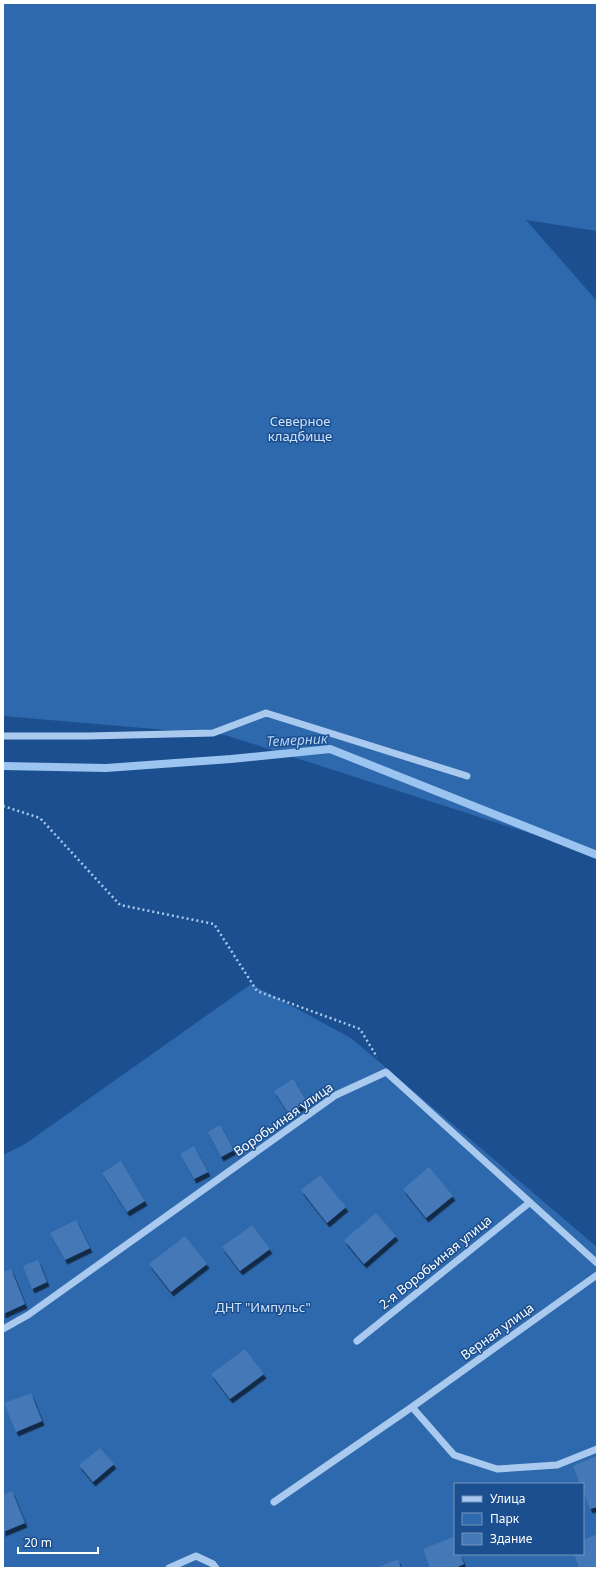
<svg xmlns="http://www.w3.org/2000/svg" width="600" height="1571" viewBox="0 0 600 1571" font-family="'Noto Sans',sans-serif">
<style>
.green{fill:#2e69ad;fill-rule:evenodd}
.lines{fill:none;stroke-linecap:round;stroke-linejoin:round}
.stream{stroke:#9cc4f0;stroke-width:8}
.building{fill:#4478b7;filter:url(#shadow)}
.path{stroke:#a9c9ee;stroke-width:2.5;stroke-dasharray:2 3;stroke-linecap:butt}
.minor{stroke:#a9c9ee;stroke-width:7}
.labels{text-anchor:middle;stroke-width:3;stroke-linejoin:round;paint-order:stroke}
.park-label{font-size:13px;fill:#cfe3fa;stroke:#1b4f8f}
.street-label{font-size:13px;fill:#fff;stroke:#1b4f8f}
.water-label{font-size:14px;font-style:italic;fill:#b5d3f5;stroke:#1b4f8f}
</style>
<defs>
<filter id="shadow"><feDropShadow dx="2.5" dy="4.5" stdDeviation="0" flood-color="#0009"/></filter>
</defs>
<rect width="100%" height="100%" fill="#1b4f8f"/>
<!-- green -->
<path class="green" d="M 3,3 L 597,3 L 597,231 L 526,220 L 597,301 L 597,855 L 225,735 L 3,716 Z
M 251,984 L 351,1038 L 597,1247 L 597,1568 L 3,1568 L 3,1155 L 25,1144 ZM 455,1484 L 583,1484 L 583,1554 L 455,1554 Z"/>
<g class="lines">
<!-- stream -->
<path class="stream" d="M 3,766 L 106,768 L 231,759 L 330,749 L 597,855"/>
</g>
<!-- building -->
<path class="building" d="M 293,1079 L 307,1102 L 289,1114 L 274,1091 Z
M 220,1125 L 234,1150 L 221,1157 L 208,1132 Z
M 194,1146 L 208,1172 L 194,1179 L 180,1154 Z
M 121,1161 L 145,1201 L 127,1212 L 102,1173 Z
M 429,1167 L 453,1196 L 426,1218 L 403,1189 Z
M 320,1175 L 346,1207 L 327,1223 L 301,1190 Z
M 376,1213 L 396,1236 L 364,1264 L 344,1240 Z
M 76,1220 L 90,1248 L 65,1260 L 50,1233 Z
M 252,1225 L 270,1249 L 240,1271 L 222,1247 Z
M 185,1236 L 207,1264 L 171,1292 L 149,1264 Z
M 38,1260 L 47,1282 L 32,1289 L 23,1266 Z
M 11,1269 L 25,1304 L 3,1314 L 3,1272 Z
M 245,1349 L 264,1374 L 230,1399 L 211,1374 Z
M 31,1393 L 42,1421 L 16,1432 L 4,1403 Z
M 100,1448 L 114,1464 L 93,1482 L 79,1465 Z
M 597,1456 L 597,1507 L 590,1509 L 583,1491 L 583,1484 L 580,1484 L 573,1466 Z
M 12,1491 L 25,1523 L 3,1532 L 3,1495 Z
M 597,1534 L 597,1568 L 579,1568 L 574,1554 L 583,1554 L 583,1540 Z
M 453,1537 L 455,1541 L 455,1554 L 460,1554 L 464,1564 L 455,1568 L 430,1568 L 423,1549 Z
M 398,1559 L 401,1568 L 377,1568 Z"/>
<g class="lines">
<!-- path -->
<path class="path" d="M 3,806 L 40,818 L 120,905 L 214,924 L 257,991 L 360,1029 L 377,1057"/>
<!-- minor -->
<path class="minor" d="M 3,736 L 88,736 L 213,733 L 266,713 L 467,776
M 3,1329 L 28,1315 L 336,1095 L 386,1072 L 597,1263
M 357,1341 L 529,1203
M 412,1407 L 454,1455 L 497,1469 L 557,1465 L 597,1449
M 274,1502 L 412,1407 L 597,1275
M 169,1568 L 196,1556 L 213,1564 L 216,1568"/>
</g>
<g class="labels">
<!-- park labels -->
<g class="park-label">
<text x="300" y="426">Северное<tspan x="300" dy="15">кладбище</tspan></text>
<text x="263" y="1312">ДНТ "Импульс"</text>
</g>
<!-- street labels -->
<g class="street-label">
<text transform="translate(283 1119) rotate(-35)" y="5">Воробьиная улица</text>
<text transform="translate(435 1262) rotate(-39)" y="5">2-я Воробьиная улица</text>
<text transform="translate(497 1331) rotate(-36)" y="5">Верная улица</text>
</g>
<!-- water labels -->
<g class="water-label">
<text transform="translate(297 740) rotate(-3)" y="5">Темерник</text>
</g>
</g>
<!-- border -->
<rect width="600" height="1571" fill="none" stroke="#ffffff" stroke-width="8"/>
<!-- legend -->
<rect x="454" y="1483" width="130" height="72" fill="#1b4f8f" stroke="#7695bc"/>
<rect x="462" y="1496" width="20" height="6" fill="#a9c9ee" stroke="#7695bc"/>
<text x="490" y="1503" font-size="12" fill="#ffffff">Улица</text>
<rect x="462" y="1513" width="20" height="12" fill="#2e69ad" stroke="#7695bc"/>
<text x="490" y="1523" font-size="12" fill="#ffffff">Парк</text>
<rect x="462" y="1533" width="20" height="12" fill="#4478b7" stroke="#7695bc"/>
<text x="490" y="1543" font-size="12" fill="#ffffff">Здание</text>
<!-- scale -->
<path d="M18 1547v6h80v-6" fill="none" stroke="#ffffff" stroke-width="2"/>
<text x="24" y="1547" font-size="12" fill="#ffffff" stroke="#1b4f8f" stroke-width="3" paint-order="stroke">20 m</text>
</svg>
